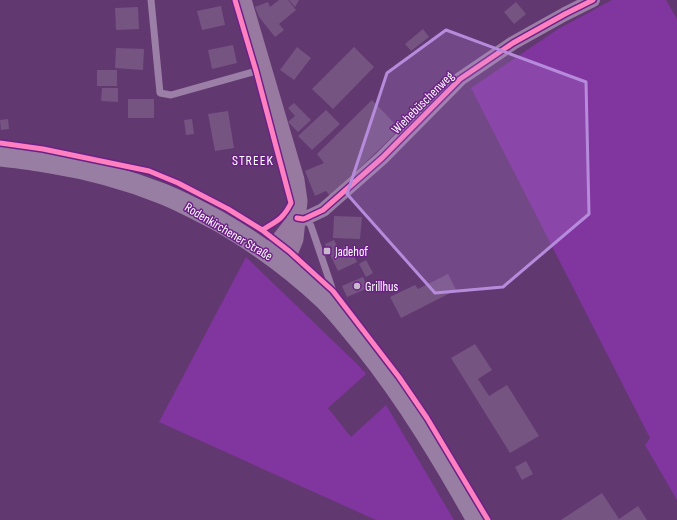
<svg xmlns="http://www.w3.org/2000/svg" width="677" height="520" viewBox="0 0 677 520" font-family="'Sofia Sans Condensed',sans-serif">
<style>
.green{fill:#81359e}
.building{fill:#755482}
.lines{fill:none;stroke-linecap:round;stroke-linejoin:round}
.lane{stroke:#9c7fa6;stroke-width:7}
.street{stroke:#9c7fa6;stroke-width:14}
.secondary{stroke:#987aa1;stroke-width:19}
.primary{stroke:#997ea4;stroke-width:21}
.cycleway-casing{stroke:#6d2188;stroke-width:8}
.cycleway{stroke:#ff80c0;stroke-width:5}
.marked{fill:#b68bdc;fill-opacity:0.2;stroke:#b68bdc;stroke-width:3;stroke-linejoin:round}
.poi-dot{fill:#c8b9cd;stroke:#6d2188;stroke-width:1.5}
.labels{text-anchor:middle;stroke-width:3;stroke-linejoin:round;paint-order:stroke}
.street-label{font-size:13px;fill:#fff;stroke:#6d2188}
.poi-label{font-size:13px;fill:#fff;stroke:#6d2188;text-anchor:start}
.neighbourhood-label{font-size:14px;letter-spacing:1px;fill:#fff;stroke:#6d2188}
</style>
<rect width="100%" height="100%" fill="#623871"/>
<!-- green -->
<path class="green" d="M 612,0 L 666,0 L 677,19 L 677,500 L 645,445 L 650,438 L 471,88 L 558,29 Z
M 246,257 L 359,366 L 366,374 L 328,408 L 351,437 L 386,405 L 454,520 L 376,520 L 159,422 Z"/>
<!-- building -->
<path class="building" d="M 279,0 L 288,0 L 296,10 L 279,24 L 284,30 L 275,37 L 259,17 L 255,7 L 268,2 L 270,7 Z
M 289,0 L 299,0 L 295,7 Z
M 516,2 L 526,14 L 514,24 L 504,12 Z
M 221,6 L 225,25 L 202,30 L 197,11 Z
M 138,7 L 139,29 L 116,30 L 115,8 Z
M 423,29 L 429,37 L 411,51 L 405,44 Z
M 233,45 L 237,63 L 212,69 L 208,50 Z
M 297,47 L 311,58 L 294,80 L 280,70 Z
M 354,47 L 374,67 L 333,109 L 312,89 Z
M 116,48 L 144,49 L 143,70 L 115,68 Z
M 97,70 L 117,70 L 117,86 L 97,86 Z
M 102,88 L 118,88 L 118,102 L 101,101 Z
M 128,99 L 154,99 L 154,118 L 128,118 Z
M 372,100 L 394,123 L 389,128 L 395,134 L 330,196 L 326,191 L 315,196 L 305,171 L 324,163 L 317,154 Z
M 294,103 L 311,120 L 298,132 L 288,122 L 295,116 L 288,108 Z
M 326,110 L 340,124 L 312,150 L 298,136 Z
M 228,111 L 234,148 L 215,151 L 208,114 Z
M 8,119 L 9,129 L 1,130 L 0,120 Z
M 192,119 L 194,134 L 186,135 L 184,120 Z
M 334,216 L 362,217 L 360,239 L 333,238 Z
M 334,240 L 339,250 L 348,245 L 357,262 L 338,271 L 325,244 Z
M 366,260 L 373,273 L 366,277 L 359,264 Z
M 448,274 L 456,290 L 401,318 L 390,297 L 415,285 L 418,289 Z
M 363,277 L 368,288 L 347,297 L 342,286 Z
M 475,344 L 492,370 L 478,379 L 489,396 L 507,385 L 539,436 L 510,453 L 451,358 Z
M 526,461 L 533,474 L 522,480 L 515,467 Z
M 602,493 L 619,519 L 638,506 L 647,520 L 561,520 Z"/>
<g class="lines">
<!-- lane -->
<path class="lane" d="M 151,0 L 160,93 L 171,95 L 256,71 L 262,68
M 306,218 L 311,226 L 333,291 L 326,299"/>
<!-- street -->
<path class="street" d="M 297,218 L 303,219 L 306,218 L 323,210 L 382,158 L 460,79 L 513,43 L 565,14 L 593,0"/>
<!-- secondary -->
<path class="secondary" d="M 242,0 L 295,180 L 298,201 L 294,239 L 289,251 L 281,262
M 270,254 L 295,222"/>
<!-- primary -->
<path class="primary" d="M 0,156 C 17,158 34,160 50,163 C 88,169 128,180 163,194 C 183,202 201,212 220,222 C 258,244 292,269 324,299 C 339,314 352,331 365,347 C 408,401 443,460 477,520"/>
<!-- cycleway casing -->
<g class="cycleway-casing">
<path id="cycleway" d="M 235,0 L 256,71 L 291,203 C 283,219 277,221 262,230
M 0,143 L 43,149 L 149,171 L 178,183 L 228,209 L 262,230 L 289,251 L 333,291 L 399,377 L 427,418 L 488,520
M 297,218 L 303,219 L 306,218 L 323,210 L 382,158 L 460,79 L 513,43 L 565,14 L 593,0"/>
</g>
<!-- cycleway -->
<use href="#cycleway" class="cycleway"/>
</g>
<!-- marked area -->
<path class="marked" d="M 446,30 L 586,82 L 589,214 L 503,287 L 435,293 L 347,194 L 387,73 Z"/>
<!-- markers -->
<g class="poi-dot">
<rect x="323" y="247" width="8" height="8" rx="2"/>
<circle cx="357" cy="286" r="4"/>
</g>
<g class="labels">
<!-- street labels -->
<g class="street-label">
<text transform="translate(422 102) rotate(-45)" y="5">Wiehebüschenweg</text>
<text transform="translate(229 231) rotate(31)" y="5">Rodenkirchener Straße</text>
</g>
<!-- poi labels -->
<g class="poi-label">
<text x="335" y="256">Jadehof</text>
<text x="365" y="291">Grillhus</text>
</g>
<!-- neighbourhood labels -->
<g class="neighbourhood-label">
<text x="253" y="165">STREEK</text>
</g>
</g>
</svg>
